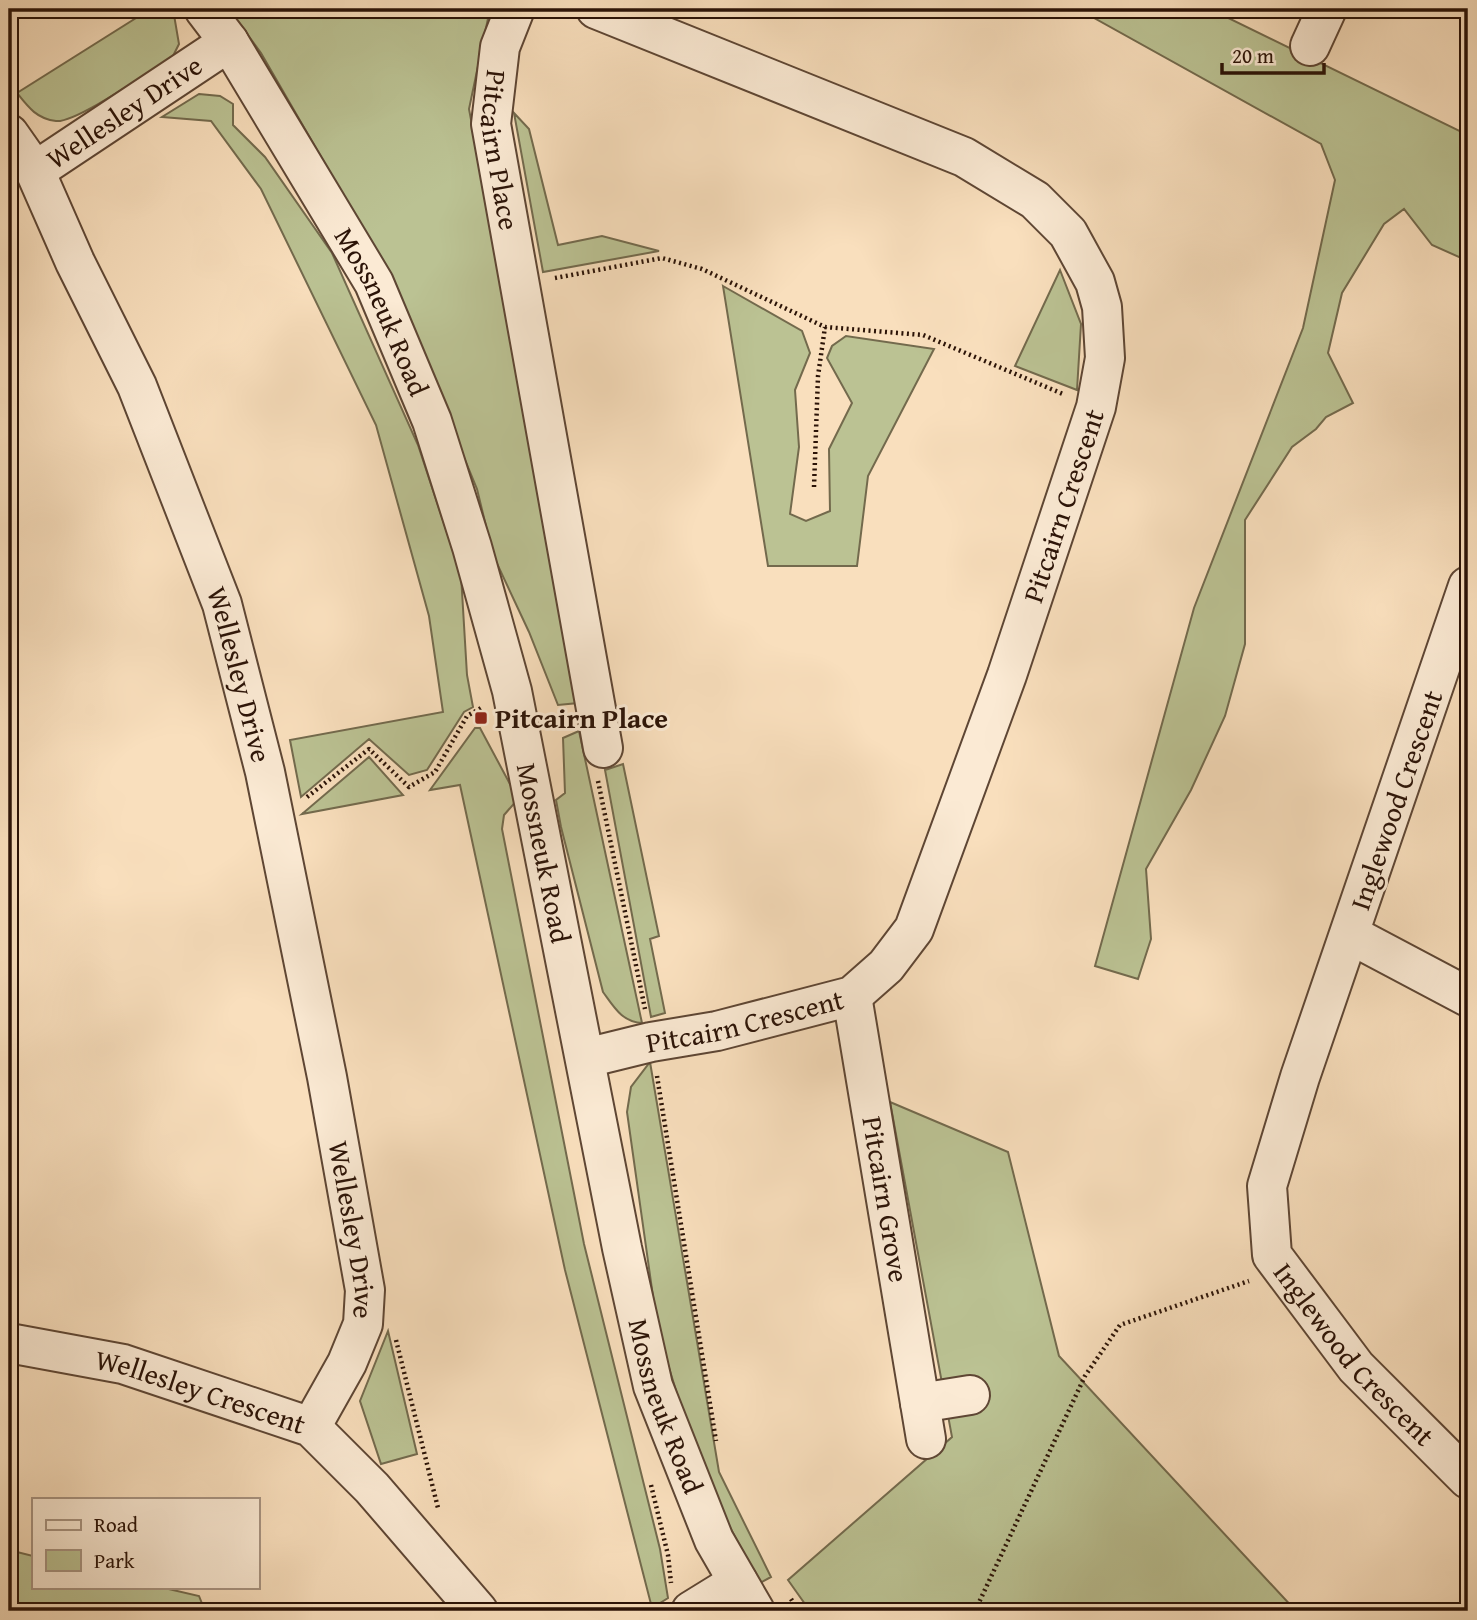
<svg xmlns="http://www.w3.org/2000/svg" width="1477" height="1620" viewBox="0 0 1477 1620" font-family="'Gentium Book Plus',serif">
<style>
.green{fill:#bbc293;stroke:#736a4d;stroke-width:2}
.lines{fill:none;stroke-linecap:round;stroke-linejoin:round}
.minor-casing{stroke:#5e4634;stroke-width:42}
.tertiary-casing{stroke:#5e4634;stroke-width:42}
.path{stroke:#2b1307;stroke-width:4.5;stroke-dasharray:2 3.5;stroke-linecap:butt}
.minor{stroke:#fbead4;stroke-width:38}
.tertiary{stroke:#fbead4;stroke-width:38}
.poi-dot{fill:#8f2418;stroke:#fbead4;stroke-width:2.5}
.labels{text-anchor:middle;stroke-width:6;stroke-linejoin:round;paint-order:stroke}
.street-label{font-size:28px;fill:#2b1307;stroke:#fbead4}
.poi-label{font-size:28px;font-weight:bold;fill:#2b1307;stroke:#fbead4;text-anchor:start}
</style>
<rect width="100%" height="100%" fill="#f9dfbd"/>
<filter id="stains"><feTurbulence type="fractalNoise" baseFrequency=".00286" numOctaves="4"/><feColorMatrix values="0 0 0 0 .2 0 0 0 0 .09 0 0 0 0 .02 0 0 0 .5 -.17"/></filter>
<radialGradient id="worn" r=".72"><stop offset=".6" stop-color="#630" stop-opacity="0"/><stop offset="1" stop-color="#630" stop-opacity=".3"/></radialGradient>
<!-- green -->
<path class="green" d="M 129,9 L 173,9 L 179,44 L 172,58 C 150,71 76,123 56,121 C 37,119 28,107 17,93 L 136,18 Z
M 229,9 L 490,9 L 469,109 L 547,526 L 558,606 L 578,703 L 558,705 L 529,632 L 493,555 L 477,489 L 423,358 L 369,240 L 261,53 Z
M 1078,9 L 1210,9 L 1468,135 L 1468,261 L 1432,245 L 1404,209 L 1384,224 L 1342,293 L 1328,353 L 1353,403 L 1326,417 L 1316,429 L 1292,447 L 1245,520 L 1245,644 L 1225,716 L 1191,790 L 1146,869 L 1151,939 L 1138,979 L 1095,966 L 1194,608 L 1303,328 L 1335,180 L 1321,144 Z
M 199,94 L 220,96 L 233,104 L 233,125 L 265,157 L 332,253 L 418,445 L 461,575 L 467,675 L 473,707 L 464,712 L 427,770 L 409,775 L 369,739 L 301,797 L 290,740 L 443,712 L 429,616 L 376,425 L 261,189 L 211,121 L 162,117 Z
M 514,113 L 529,129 L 558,245 L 602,236 L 659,251 L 543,272 Z
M 1060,270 L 1081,324 L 1077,390 L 1015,366 Z
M 723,286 L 802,331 L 810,353 L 795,390 L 799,447 L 790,514 L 806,521 L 830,511 L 829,449 L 852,403 L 827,358 L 832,346 L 846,336 L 934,349 L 868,476 L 857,566 L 768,566 Z
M 475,728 L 480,728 L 518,799 L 504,815 L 502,829 L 584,1244 L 660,1549 L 668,1598 L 652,1608 L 565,1270 L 460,785 L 430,790 Z
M 579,731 L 642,1023 C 622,1022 614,1007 603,992 L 561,827 L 556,800 L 565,793 L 563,738 Z
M 369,757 L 403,795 L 302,814 Z
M 623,764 L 659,936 L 650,939 L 665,1013 L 651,1017 L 605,770 Z
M 650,1062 L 719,1472 L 771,1577 L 760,1583 L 719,1507 L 682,1410 L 658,1332 L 627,1112 L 631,1087 Z
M 890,1102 L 1008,1152 L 1059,1356 L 1296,1611 L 810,1611 L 788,1580 L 952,1437 Z
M 388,1331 L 417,1454 L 381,1464 L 360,1401 Z
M 9,1550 L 33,1556 L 33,1587 L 160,1587 L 199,1596 L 205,1611 L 9,1611 Z"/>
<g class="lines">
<!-- minor casing -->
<g class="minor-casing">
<g id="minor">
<path id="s1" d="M 515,9 L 500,47 L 491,124 L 603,748"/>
<path d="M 1310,46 L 1327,9"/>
<path id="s2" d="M 9,134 L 35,171 L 75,262 L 137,386 L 222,604 L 265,772 L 327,1077 L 365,1290 L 363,1324 L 347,1363 L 311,1427"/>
<path id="s3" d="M 35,171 L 229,42"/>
<path id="s4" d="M 1468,586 L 1300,1077 L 1267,1186 L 1272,1255 L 1356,1367 L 1468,1479"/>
<path d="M 1351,935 L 1468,997"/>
<path id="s5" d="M 852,996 L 926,1439"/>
<path id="s6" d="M 586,1058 L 651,1042 L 717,1031 L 852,996 L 886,966 L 914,929 L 1007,675 L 1096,407 L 1105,358 L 1102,307 L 1095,282 L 1068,233 L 1035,200 L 964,157 L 596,9"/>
<path id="s7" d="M 9,1343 L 123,1364 L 311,1427 L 372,1488 L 478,1611"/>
<path d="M 920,1403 L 970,1395"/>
<path d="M 691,1611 L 738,1582"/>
</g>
</g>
<!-- tertiary casing -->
<g class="tertiary-casing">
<g id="tertiary">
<path id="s8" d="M 204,9 L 229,42 L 374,283 L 432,421 L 472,547 L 512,691 L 622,1248 L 653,1386 L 714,1540 L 755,1611"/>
</g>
</g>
<!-- path -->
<path class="path" d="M 555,278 L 662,258 L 702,269 L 825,327 L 923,335 L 1063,394
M 814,487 L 818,376 L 825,327
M 598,781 L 645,1009
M 307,797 L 369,749 L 409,787 L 435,772 L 467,716 L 481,708
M 657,1076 L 716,1441
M 396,1340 L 438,1508
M 651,1485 L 668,1555 L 671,1583
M 791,1599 L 798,1611
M 975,1611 L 1085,1376 L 1120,1325 L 1249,1281"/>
<!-- minor -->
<use href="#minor" class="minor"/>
<!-- tertiary -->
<use href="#tertiary" class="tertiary"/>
</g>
<!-- markers -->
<rect class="poi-dot" x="474" y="711" width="14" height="14" rx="3.5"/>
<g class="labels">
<!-- street labels -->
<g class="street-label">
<text dy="10" stroke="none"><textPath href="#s3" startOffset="107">Wellesley Drive</textPath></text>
<text dy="10" stroke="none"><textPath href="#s1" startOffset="145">Pitcairn Place</textPath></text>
<text dy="10" stroke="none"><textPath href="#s8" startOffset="352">Mossneuk Road</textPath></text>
<text dy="10" stroke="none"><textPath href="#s6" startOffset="814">Pitcairn Crescent</textPath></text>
<text dy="10" stroke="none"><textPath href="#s2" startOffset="590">Wellesley Drive</textPath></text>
<text transform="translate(1396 800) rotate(-71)" y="10">Inglewood Crescent</text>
<text dy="10" stroke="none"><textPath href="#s8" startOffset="919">Mossneuk Road</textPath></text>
<text dy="10" stroke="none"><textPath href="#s6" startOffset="163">Pitcairn Crescent</textPath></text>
<text dy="10" stroke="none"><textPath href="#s5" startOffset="206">Pitcairn Grove</textPath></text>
<text dy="10" stroke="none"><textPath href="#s2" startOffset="1157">Wellesley Drive</textPath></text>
<text dy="10" stroke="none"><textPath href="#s4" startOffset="831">Inglewood Crescent</textPath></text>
<text dy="10" stroke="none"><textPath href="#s7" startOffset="198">Wellesley Crescent</textPath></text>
<text dy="10" stroke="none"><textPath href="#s8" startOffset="1486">Mossneuk Road</textPath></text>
</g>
<!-- poi labels -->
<g class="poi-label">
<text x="495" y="728">Pitcairn Place</text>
</g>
</g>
<!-- margin -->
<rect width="1477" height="1620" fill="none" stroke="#f9dfbd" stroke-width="35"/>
<rect x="10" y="10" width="1456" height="1599" fill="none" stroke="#2b1307" stroke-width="3.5"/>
<rect x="18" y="18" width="1442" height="1585" fill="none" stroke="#2b1307" stroke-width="2"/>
<!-- legend -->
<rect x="32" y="1498" width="228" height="91" fill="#fbead4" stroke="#a89482" stroke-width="2"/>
<rect x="46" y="1520" width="35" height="10" fill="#fbead4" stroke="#a89482" stroke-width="2"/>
<text x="94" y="1532" font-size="21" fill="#2b1307">Road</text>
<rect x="46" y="1550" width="35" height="21" fill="#bbc293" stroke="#a89482" stroke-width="2"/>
<text x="94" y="1568" font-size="21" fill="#2b1307">Park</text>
<!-- scale -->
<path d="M1222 63v10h102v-10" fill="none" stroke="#2b1307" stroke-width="3.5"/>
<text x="1232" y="63" font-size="21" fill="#2b1307" stroke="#fbead4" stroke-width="5" paint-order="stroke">20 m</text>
<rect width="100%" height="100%" filter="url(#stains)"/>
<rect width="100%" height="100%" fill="url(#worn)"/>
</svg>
